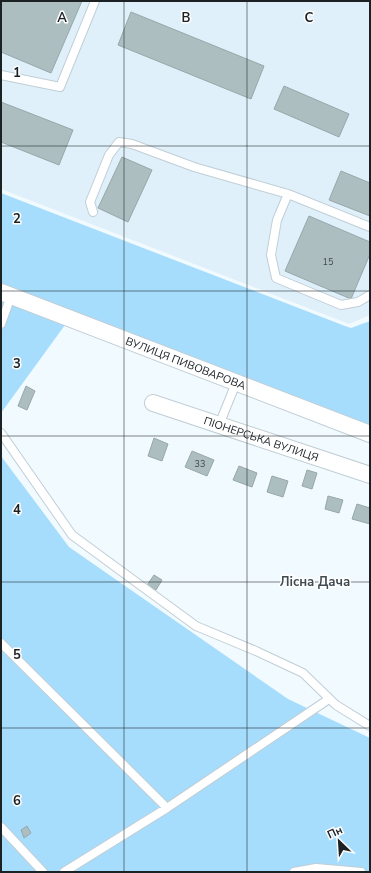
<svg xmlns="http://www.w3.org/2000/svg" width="371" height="873" viewBox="0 0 371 873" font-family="'Nunito Sans',sans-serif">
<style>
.built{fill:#dff0fa}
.green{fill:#a6ddfd}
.building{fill:#adbec0;stroke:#97a7aa}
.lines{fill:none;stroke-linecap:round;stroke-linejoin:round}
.lane-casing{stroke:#c0ced6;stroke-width:10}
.street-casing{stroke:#c0ced6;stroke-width:18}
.lane{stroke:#fff;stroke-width:8}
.street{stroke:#fff;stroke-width:16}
.grid{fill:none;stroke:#1c2124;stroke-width:1;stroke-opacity:0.55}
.labels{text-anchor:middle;stroke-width:3;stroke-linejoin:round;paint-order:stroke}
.number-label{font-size:9px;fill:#40484b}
.street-label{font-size:11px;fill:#1c2124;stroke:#fff}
.quarter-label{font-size:13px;font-weight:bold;fill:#404b52;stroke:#fff}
.grid-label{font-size:13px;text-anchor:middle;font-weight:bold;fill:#1c2124;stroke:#fff;stroke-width:3;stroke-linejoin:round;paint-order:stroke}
</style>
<rect width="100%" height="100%" fill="#f1faff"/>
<!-- built -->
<path class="built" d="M 1,1 L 370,1 L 370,315 L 349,324 L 1,189 Z"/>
<!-- green -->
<path class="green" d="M 1,193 L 345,326 L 351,328 L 370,321 L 370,422 L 368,426 L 1,286 Z
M 1,300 L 65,325 L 1,413 Z
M 1,456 L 69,547 L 288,699 L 370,738 L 370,872 L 1,872 Z"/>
<!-- building -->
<path class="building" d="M 1,1 L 82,1 L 51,73 L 1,52 Z
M 131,12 L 264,66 L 251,99 L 118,45 Z
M 284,86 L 349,114 L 339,137 L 274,109 Z
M 1,102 L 73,130 L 59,165 L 1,142 Z
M 122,157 L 152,170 L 128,222 L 98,208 Z
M 341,171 L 370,183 L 370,216 L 329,200 Z
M 309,216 L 370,242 L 370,254 L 351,299 L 285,271 Z
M 26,386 L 35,391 L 27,410 L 18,406 Z
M 154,438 L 168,444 L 162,461 L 148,456 Z
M 192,451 L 214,460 L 207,476 L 185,467 Z
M 239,466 L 257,473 L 252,487 L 233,480 Z
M 307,470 L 317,473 L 312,489 L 302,486 Z
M 272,476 L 288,481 L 283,497 L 267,492 Z
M 328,496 L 343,500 L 339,513 L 325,509 Z
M 357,504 L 370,508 L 370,524 L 352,519 Z
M 154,575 L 162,580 L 156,590 L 147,585 Z
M 27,826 L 31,833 L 24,838 L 21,830 Z"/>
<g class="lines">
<!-- lane casing -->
<g class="lane-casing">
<path id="lane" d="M 1,75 L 60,87 L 95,1
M 288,194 L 277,220 L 271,255 L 276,278 L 341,305 L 358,302 L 370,295
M 93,212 L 90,202 L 109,155 L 119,142 L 132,144 L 194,167 L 288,194 L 370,227
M 1,324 L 11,296
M 219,425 L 236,383
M 1,433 L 72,535 L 196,626 L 256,651 L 303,673 L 336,705 L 370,726
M 1,643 L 167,808
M 1,827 L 43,872
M 64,872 L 167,808 L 329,699
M 294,872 L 316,868 L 361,872"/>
</g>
<!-- street casing -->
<g class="street-casing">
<g id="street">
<path id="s1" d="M 1,292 L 370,434"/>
<path id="s2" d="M 153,403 L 370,475"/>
</g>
</g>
<!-- lane -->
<use href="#lane" class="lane"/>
<!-- street -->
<use href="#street" class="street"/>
</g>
<!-- grid -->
<path class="grid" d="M 124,1 L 124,872M 247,1 L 247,872M 1,146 L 370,146M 1,291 L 370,291M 1,436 L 370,436M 1,582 L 370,582M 1,728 L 370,728"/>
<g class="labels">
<!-- number labels -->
<g class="number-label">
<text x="328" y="265">15</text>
<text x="200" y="467">33</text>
</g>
<!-- street labels -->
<g class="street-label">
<text dy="4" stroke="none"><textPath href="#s1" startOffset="198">ВУЛИЦЯ ПИВОВАРОВА</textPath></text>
<text dy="4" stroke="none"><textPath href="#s2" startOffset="114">ПІОНЕРСЬКА ВУЛИЦЯ</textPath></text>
</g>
<!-- quarter labels -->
<g class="quarter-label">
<text x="315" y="586">Лісна Дача</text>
</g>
</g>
<g class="grid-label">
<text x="62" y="22">A</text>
<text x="186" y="22">B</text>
<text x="309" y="22">C</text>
<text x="17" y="77">1</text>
<text x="17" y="223">2</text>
<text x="17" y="368">3</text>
<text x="17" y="514">4</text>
<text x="17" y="659">5</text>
<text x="17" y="805">6</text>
</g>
<!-- border -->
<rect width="371" height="873" fill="none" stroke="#1c2124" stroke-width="4"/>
<!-- north arrow -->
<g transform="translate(339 841) rotate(335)" stroke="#ffffff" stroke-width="3" paint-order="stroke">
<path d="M0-3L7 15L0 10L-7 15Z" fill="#1c2124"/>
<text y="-6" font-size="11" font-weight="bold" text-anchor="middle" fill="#1c2124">Пн</text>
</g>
</svg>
